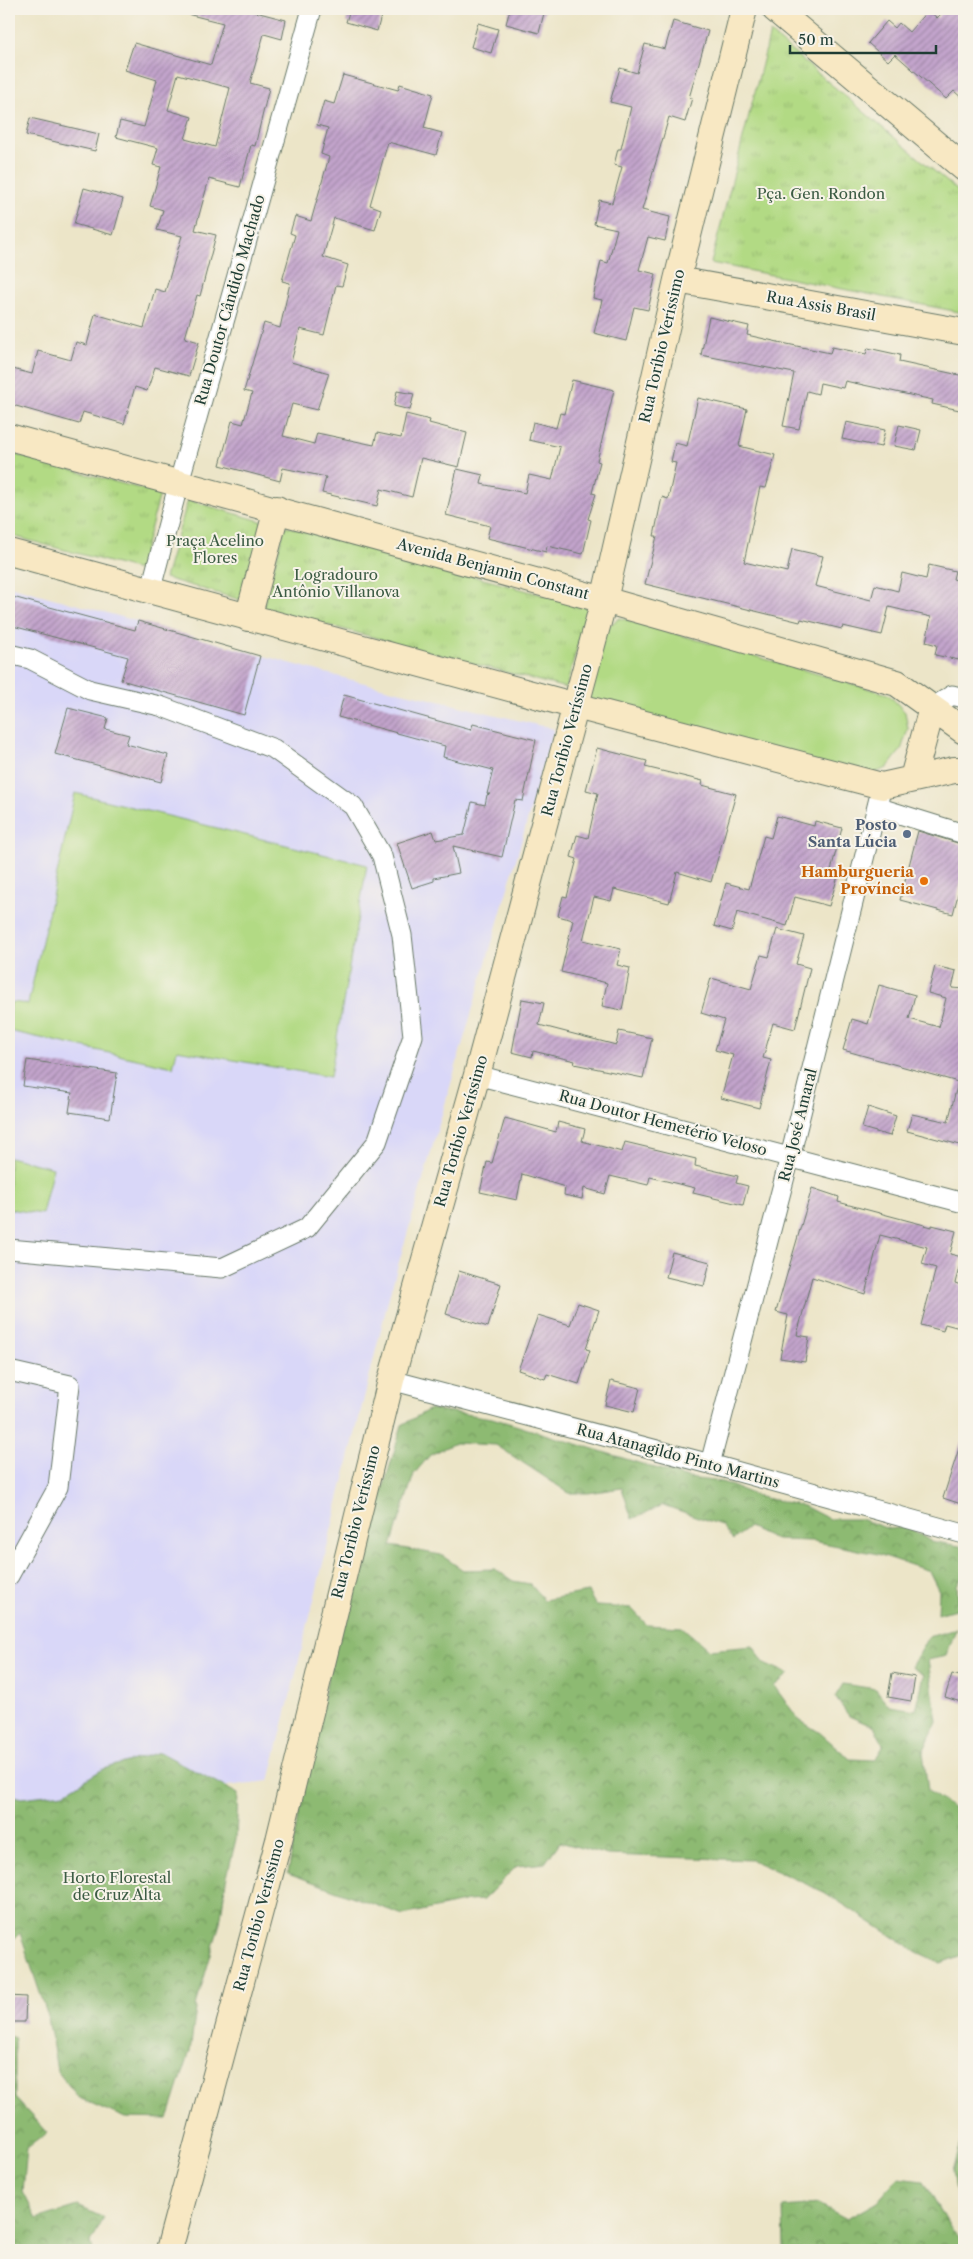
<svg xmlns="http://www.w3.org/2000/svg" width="973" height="2259" viewBox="0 0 973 2259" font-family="'Libre Caslon Text',serif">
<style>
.built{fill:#d9d7f8}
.forest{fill:url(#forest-crowns);stroke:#567c53}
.park{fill:url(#park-tufts);stroke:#688c5c}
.pitch{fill:#b2da84;stroke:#688c5c}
.building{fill:url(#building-hatch);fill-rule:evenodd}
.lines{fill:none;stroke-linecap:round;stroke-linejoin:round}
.street-casing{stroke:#677868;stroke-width:21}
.secondary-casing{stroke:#677868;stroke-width:28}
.street{stroke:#fff;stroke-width:19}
.secondary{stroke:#f8e8c3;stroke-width:26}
.service-dot{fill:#5c6f8a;stroke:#f7f3e8;stroke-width:2}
.food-dot{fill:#e8710a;stroke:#f7f3e8;stroke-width:2}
.labels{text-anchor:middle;stroke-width:4;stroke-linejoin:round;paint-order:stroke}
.park-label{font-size:15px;fill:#3c5c44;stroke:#f7f3e8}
.street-label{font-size:15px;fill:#1f3d34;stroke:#f7f3e8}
.service-label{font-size:15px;font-weight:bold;fill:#4e5e75;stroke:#f7f3e8;text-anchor:end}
.food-label{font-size:15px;font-weight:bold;fill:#c56008;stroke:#f7f3e8;text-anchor:end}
</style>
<defs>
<pattern id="forest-crowns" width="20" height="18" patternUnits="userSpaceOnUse" patternTransform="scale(1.25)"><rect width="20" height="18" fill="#8dba72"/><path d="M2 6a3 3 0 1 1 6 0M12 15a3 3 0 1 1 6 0" fill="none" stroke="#73985e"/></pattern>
<pattern id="park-tufts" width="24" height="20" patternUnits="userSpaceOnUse" patternTransform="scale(1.25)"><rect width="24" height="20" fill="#b2da84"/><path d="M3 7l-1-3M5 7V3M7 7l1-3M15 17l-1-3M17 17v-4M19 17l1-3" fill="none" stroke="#99bc73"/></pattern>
<pattern id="building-hatch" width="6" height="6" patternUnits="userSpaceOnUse" patternTransform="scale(1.25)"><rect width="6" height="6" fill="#c3a4cc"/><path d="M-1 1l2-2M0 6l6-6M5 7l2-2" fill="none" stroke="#9e87a6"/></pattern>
</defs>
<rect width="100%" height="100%" fill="#f7f3e8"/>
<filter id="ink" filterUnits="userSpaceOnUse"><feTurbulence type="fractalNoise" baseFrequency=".02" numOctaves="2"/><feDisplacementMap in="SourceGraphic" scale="10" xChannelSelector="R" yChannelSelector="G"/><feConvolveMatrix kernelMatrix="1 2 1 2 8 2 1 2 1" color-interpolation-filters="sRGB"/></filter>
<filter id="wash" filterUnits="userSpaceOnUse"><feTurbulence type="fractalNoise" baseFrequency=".0096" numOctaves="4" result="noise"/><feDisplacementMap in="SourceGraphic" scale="20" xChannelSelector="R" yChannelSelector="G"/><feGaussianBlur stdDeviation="1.12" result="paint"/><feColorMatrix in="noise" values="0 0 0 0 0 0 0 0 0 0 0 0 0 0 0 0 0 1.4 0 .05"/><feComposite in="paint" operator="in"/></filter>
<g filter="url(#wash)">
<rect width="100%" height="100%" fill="#ece5c8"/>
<!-- built -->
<path class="built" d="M 9,586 L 344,678 L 554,729 L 390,1293 L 269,1781 L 9,1812 Z"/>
<!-- forest -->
<path class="forest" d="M 430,1409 L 492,1418 L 688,1478 L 722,1482 L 760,1497 L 804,1506 L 829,1519 L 860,1519 L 889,1529 L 908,1527 L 930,1541 L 960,1546 L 964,1550 L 964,1573 L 957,1585 L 959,1608 L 938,1614 L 939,1591 L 929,1571 L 878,1554 L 813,1541 L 777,1540 L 749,1527 L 733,1540 L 721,1525 L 663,1505 L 632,1519 L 622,1488 L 588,1493 L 569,1493 L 496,1445 L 455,1443 L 430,1455 L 414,1474 L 391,1546 L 441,1555 L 463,1570 L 495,1569 L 513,1581 L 530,1584 L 544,1600 L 588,1592 L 596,1606 L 631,1608 L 647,1625 L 682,1627 L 709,1650 L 753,1646 L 764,1663 L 789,1674 L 774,1686 L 799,1720 L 819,1732 L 850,1759 L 875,1760 L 884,1745 L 874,1727 L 849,1716 L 835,1697 L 843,1684 L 876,1689 L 889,1706 L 916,1710 L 924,1675 L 911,1667 L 928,1637 L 956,1629 L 946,1656 L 928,1660 L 937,1721 L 923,1752 L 928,1791 L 964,1816 L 964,1954 L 941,1963 L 917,1952 L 824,1892 L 752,1860 L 607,1855 L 560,1842 L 545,1863 L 517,1866 L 483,1900 L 468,1901 L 403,1915 L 288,1873 L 304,1784 L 354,1561 L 375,1516 L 402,1425 Z
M 160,1752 L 238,1794 L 236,1839 L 226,1881 L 220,1923 L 197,2002 L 190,2051 L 168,2119 L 125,2118 L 79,2098 L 57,2071 L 48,2017 L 20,1933 L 9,1944 L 9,1794 L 21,1798 L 64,1793 L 103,1769 Z
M 9,2036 L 15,2038 L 15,2098 L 47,2133 L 27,2148 L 23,2192 L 37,2219 L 78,2206 L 104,2218 L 91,2242 L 93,2250 L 9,2250 Z
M 964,2133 L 964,2210 L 958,2205 L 953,2171 Z
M 898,2178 L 924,2181 L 951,2229 L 964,2240 L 964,2250 L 784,2250 L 783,2207 L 819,2204 L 847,2219 L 877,2202 Z"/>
<!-- park -->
<path class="park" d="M 770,33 L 964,196 L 964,313 L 711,263 Z
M 9,453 L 160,494 L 139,570 L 9,535 Z
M 188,500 L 264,522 L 241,600 L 165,578 Z
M 285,526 L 588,607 L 566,688 L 263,608 Z"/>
<!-- pitch -->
<path class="pitch" d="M 620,618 L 888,694 L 905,712 L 908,729 L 901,750 L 887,768 L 867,776 L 587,700 L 605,628 Z
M 75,793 L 367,865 L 330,1077 L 177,1050 L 173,1067 L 9,1031 L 11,1002 L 28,1004 Z
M 9,1157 L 53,1168 L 42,1214 L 9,1209 Z"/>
<g id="blocks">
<!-- building -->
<path class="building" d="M 187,9 L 252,9 L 252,11 L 286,20 L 282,39 L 264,34 L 250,83 L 269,88 L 255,146 L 251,145 L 240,187 L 209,179 L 195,230 L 216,235 L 200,296 L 197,295 L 185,338 L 199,342 L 189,376 L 155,367 L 147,391 L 135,387 L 124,424 L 83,412 L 79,424 L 9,404 L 9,368 L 32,374 L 38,351 L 71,360 L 76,342 L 87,345 L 95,314 L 144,328 L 155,289 L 165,292 L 182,236 L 157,230 L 163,210 L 150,206 L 161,167 L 153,165 L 158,148 L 116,137 L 120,121 L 144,127 L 157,80 L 125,70 L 134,43 L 211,65 L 223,23 L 187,14 ZM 178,74 L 230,88 L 215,147 L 185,139 L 192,117 L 168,110 Z
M 350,9 L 383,9 L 377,31 L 346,22 Z
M 510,9 L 545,9 L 539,33 L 506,24 Z
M 946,9 L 964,9 L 964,100 L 954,91 L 946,99 L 895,54 L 888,61 L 868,43 L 887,21 L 895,28 L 899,23 L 909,32 L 928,10 L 937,18 Z
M 673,21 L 708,31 L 689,98 L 692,98 L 685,122 L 669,117 L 642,210 L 670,217 L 665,241 L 648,237 L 639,270 L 656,274 L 648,310 L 634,307 L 626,341 L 594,333 L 602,300 L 593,298 L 601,261 L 608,263 L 617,229 L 594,224 L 599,200 L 612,203 L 622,167 L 614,165 L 618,149 L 621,149 L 631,107 L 610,102 L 620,68 L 637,73 L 645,44 L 665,49 Z
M 478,23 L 498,29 L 491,53 L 471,47 Z
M 343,75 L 398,90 L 400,84 L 433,94 L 424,128 L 442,133 L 436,155 L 388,142 L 370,205 L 381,209 L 375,230 L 334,218 L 323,257 L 348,265 L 342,286 L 336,285 L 324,335 L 300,329 L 291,362 L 329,373 L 317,410 L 292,404 L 283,436 L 314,444 L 317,433 L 374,445 L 377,433 L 401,438 L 406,414 L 430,420 L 429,423 L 467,433 L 459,467 L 421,458 L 412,497 L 381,489 L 377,506 L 322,493 L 326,477 L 283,468 L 280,481 L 220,465 L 232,421 L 243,424 L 252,393 L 244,391 L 264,323 L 280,328 L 290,283 L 282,281 L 295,235 L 290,233 L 295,216 L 311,221 L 329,157 L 321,154 L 328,128 L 317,125 L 324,101 L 334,104 Z
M 30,118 L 99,134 L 95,151 L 26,135 Z
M 84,188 L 123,199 L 113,235 L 74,224 Z
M 709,317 L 749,326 L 747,335 L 787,344 L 830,353 L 832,347 L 866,354 L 868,348 L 900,355 L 899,362 L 964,376 L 964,411 L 932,404 L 933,400 L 845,381 L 843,388 L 820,383 L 818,394 L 807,391 L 799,429 L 783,426 L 794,373 L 701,355 Z
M 572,380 L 614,390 L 597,461 L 600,462 L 592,493 L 596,494 L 588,519 L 591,520 L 583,554 L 547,546 L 546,552 L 487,538 L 490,526 L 446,515 L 457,469 L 483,475 L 481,484 L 525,493 L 529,475 L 552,480 L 560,447 L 529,440 L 533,422 L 556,428 L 560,413 L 564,414 Z
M 397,391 L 414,394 L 410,410 L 394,406 Z
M 698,398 L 747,409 L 739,446 L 775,455 L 766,488 L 760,487 L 744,562 L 787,572 L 792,549 L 823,556 L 815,586 L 871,600 L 875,585 L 898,591 L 902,573 L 926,579 L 929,565 L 955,571 L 953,579 L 964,582 L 964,638 L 959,660 L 935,655 L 937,645 L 926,642 L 931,617 L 889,607 L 882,635 L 843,626 L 842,629 L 801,619 L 800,622 L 645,584 L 657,536 L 654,536 L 662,497 L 668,499 L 676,463 L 671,462 L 675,443 L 687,446 Z
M 846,422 L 885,430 L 881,447 L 842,439 Z
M 899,425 L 921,430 L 916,450 L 894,446 Z
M 9,596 L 135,630 L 138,621 L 260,656 L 244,715 L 121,680 L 128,657 L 9,625 Z
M 344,695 L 471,730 L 473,724 L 536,740 L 523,801 L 515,800 L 502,857 L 453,846 L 459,873 L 434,878 L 434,881 L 412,888 L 397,843 L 433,831 L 436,840 L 464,835 L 472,802 L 485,805 L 487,795 L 490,794 L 487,794 L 493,770 L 443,757 L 445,746 L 338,717 Z
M 68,708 L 108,718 L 105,729 L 129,735 L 126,744 L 168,755 L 161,782 L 55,754 Z
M 597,748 L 647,761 L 645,767 L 703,781 L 702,785 L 736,794 L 711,882 L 677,872 L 669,903 L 614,889 L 611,901 L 594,897 L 583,940 L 621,949 L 617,965 L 630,968 L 622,1010 L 602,1006 L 607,983 L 561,972 L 573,920 L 558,916 L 563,896 L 567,897 L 577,859 L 571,857 L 577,835 L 588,838 L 598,793 L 586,790 Z
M 777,816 L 814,826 L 815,821 L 842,828 L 830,874 L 838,876 L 829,906 L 795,897 L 787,926 L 737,912 L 732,931 L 714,926 L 726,883 L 749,889 L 764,836 L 771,838 Z
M 918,831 L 964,845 L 964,871 L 953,914 L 900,900 Z
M 777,929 L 804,936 L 796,964 L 810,968 L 795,1029 L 773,1023 L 763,1058 L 771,1060 L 759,1108 L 721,1098 L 733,1055 L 715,1050 L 724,1020 L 701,1013 L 711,978 L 751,989 L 761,955 L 769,957 Z
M 935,966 L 956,971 L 952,988 L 964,989 L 964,1146 L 907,1131 L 912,1114 L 948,1122 L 958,1082 L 843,1050 L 852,1019 L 868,1024 L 879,985 L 915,995 L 909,1019 L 939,1027 L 946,998 L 928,993 Z
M 522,999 L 544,1003 L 539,1025 L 616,1045 L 619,1031 L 652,1038 L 643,1078 L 574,1064 L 575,1061 L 533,1051 L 532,1057 L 512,1052 Z
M 27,1060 L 117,1073 L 110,1118 L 69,1112 L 72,1093 L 23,1086 Z
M 868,1107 L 896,1116 L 890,1136 L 862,1128 Z
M 505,1118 L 556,1132 L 558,1122 L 585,1129 L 582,1141 L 622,1152 L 625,1142 L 696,1159 L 695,1166 L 738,1176 L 736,1183 L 748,1186 L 743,1205 L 693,1193 L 695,1188 L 650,1177 L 648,1185 L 610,1176 L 605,1194 L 584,1188 L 582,1199 L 564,1195 L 565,1187 L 522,1174 L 517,1200 L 480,1192 L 487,1162 L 492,1163 Z
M 812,1188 L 839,1197 L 838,1202 L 932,1227 L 932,1225 L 956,1231 L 950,1254 L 962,1257 L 955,1283 L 964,1286 L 964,1313 L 960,1328 L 945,1324 L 943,1331 L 921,1325 L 936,1268 L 922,1264 L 927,1247 L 880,1235 L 865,1294 L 812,1277 L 797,1335 L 809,1337 L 805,1362 L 780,1358 L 788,1315 L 776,1312 Z
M 672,1252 L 710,1262 L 704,1286 L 666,1277 Z
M 459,1271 L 501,1284 L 488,1327 L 446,1314 Z
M 578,1303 L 599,1310 L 586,1349 L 590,1350 L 579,1384 L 547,1374 L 545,1379 L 518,1370 L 538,1315 L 570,1325 Z
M 611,1381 L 640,1388 L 634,1412 L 605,1405 Z
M 961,1442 L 964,1443 L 964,1505 L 943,1498 Z
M 892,1673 L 915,1677 L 911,1701 L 888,1697 Z
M 952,1674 L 964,1677 L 964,1703 L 945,1697 Z
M 9,1996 L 26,1997 L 25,2022 L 9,2022 Z"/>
</g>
</g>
<g filter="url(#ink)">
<use href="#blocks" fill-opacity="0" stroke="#677868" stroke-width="1"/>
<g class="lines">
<!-- street casing -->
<g class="street-casing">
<path id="street" d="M 150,592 L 179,482 L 312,9
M 9,654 L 30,659 L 90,690 L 160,706 L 274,749 L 353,806 L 382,856 L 402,935 L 413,1036 L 377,1142 L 307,1228 L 222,1268 L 9,1249
M 932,708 L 952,695 L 964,698
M 877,807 L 964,834
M 477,1075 L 964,1203
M 9,1371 L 70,1385 L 58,1487 L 9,1576
M 391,1380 L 710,1464 L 964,1534
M 710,1464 L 790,1157 L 882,786"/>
</g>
<!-- secondary casing -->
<g class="secondary-casing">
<path id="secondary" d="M 775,9 L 964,168
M 677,280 L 964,332
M 9,437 L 604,600 L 897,683 L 964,731
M 9,552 L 576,706 L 882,786 L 954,770 L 964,770
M 248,618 L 277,509
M 913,778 L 932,708
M 169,2250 L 279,1840 L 391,1380 L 477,1075 L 604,600 L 677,280 L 744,9"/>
</g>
<!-- street -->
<use href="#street" class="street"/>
<!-- secondary -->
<use href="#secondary" class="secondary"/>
</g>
</g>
<!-- markers -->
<circle class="service-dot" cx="907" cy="834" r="5"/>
<circle class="food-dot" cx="924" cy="881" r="5"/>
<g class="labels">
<!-- park labels -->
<g class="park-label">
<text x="821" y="199">Pça. Gen. Rondon</text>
<text x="215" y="546">Praça Acelino<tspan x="215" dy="17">Flores</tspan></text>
<text x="336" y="580">Logradouro<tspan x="336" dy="17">Antônio Villanova</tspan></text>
<text x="117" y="1883">Horto Florestal<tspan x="117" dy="17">de Cruz Alta</tspan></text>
</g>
<!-- street labels -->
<g class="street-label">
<text transform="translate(230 300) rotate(-74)" y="5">Rua Doutor Cândido Machado</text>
<text transform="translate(821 306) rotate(10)" y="5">Rua Assis Brasil</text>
<text transform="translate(662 346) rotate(-77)" y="5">Rua Toríbio Veríssimo</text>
<text transform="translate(493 569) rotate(15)" y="5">Avenida Benjamin Constant</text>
<text transform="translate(567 740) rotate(-75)" y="5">Rua Toríbio Veríssimo</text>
<text transform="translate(663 1123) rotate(15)" y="5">Rua Doutor Hemetério Veloso</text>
<text transform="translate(798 1125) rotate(-76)" y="5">Rua José Amaral</text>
<text transform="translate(461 1131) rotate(-74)" y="5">Rua Toríbio Veríssimo</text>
<text transform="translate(678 1456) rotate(15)" y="5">Rua Atanagildo Pinto Martins</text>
<text transform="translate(356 1522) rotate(-76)" y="5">Rua Toríbio Veríssimo</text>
<text transform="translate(259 1915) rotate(-75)" y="5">Rua Toríbio Veríssimo</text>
</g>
<!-- service labels -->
<g class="service-label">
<text x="897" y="830">Posto<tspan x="897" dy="17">Santa Lúcia</tspan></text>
</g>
<!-- food labels -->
<g class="food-label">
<text x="914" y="877">Hamburgueria<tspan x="914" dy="17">Província</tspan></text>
</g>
</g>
<!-- margin -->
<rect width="973" height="2259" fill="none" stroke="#f7f3e8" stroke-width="30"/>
<!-- scale -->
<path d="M790 45v8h146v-8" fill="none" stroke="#1f3d34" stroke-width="2.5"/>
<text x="798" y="45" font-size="15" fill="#1f3d34" stroke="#f7f3e8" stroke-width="4" paint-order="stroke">50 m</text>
</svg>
